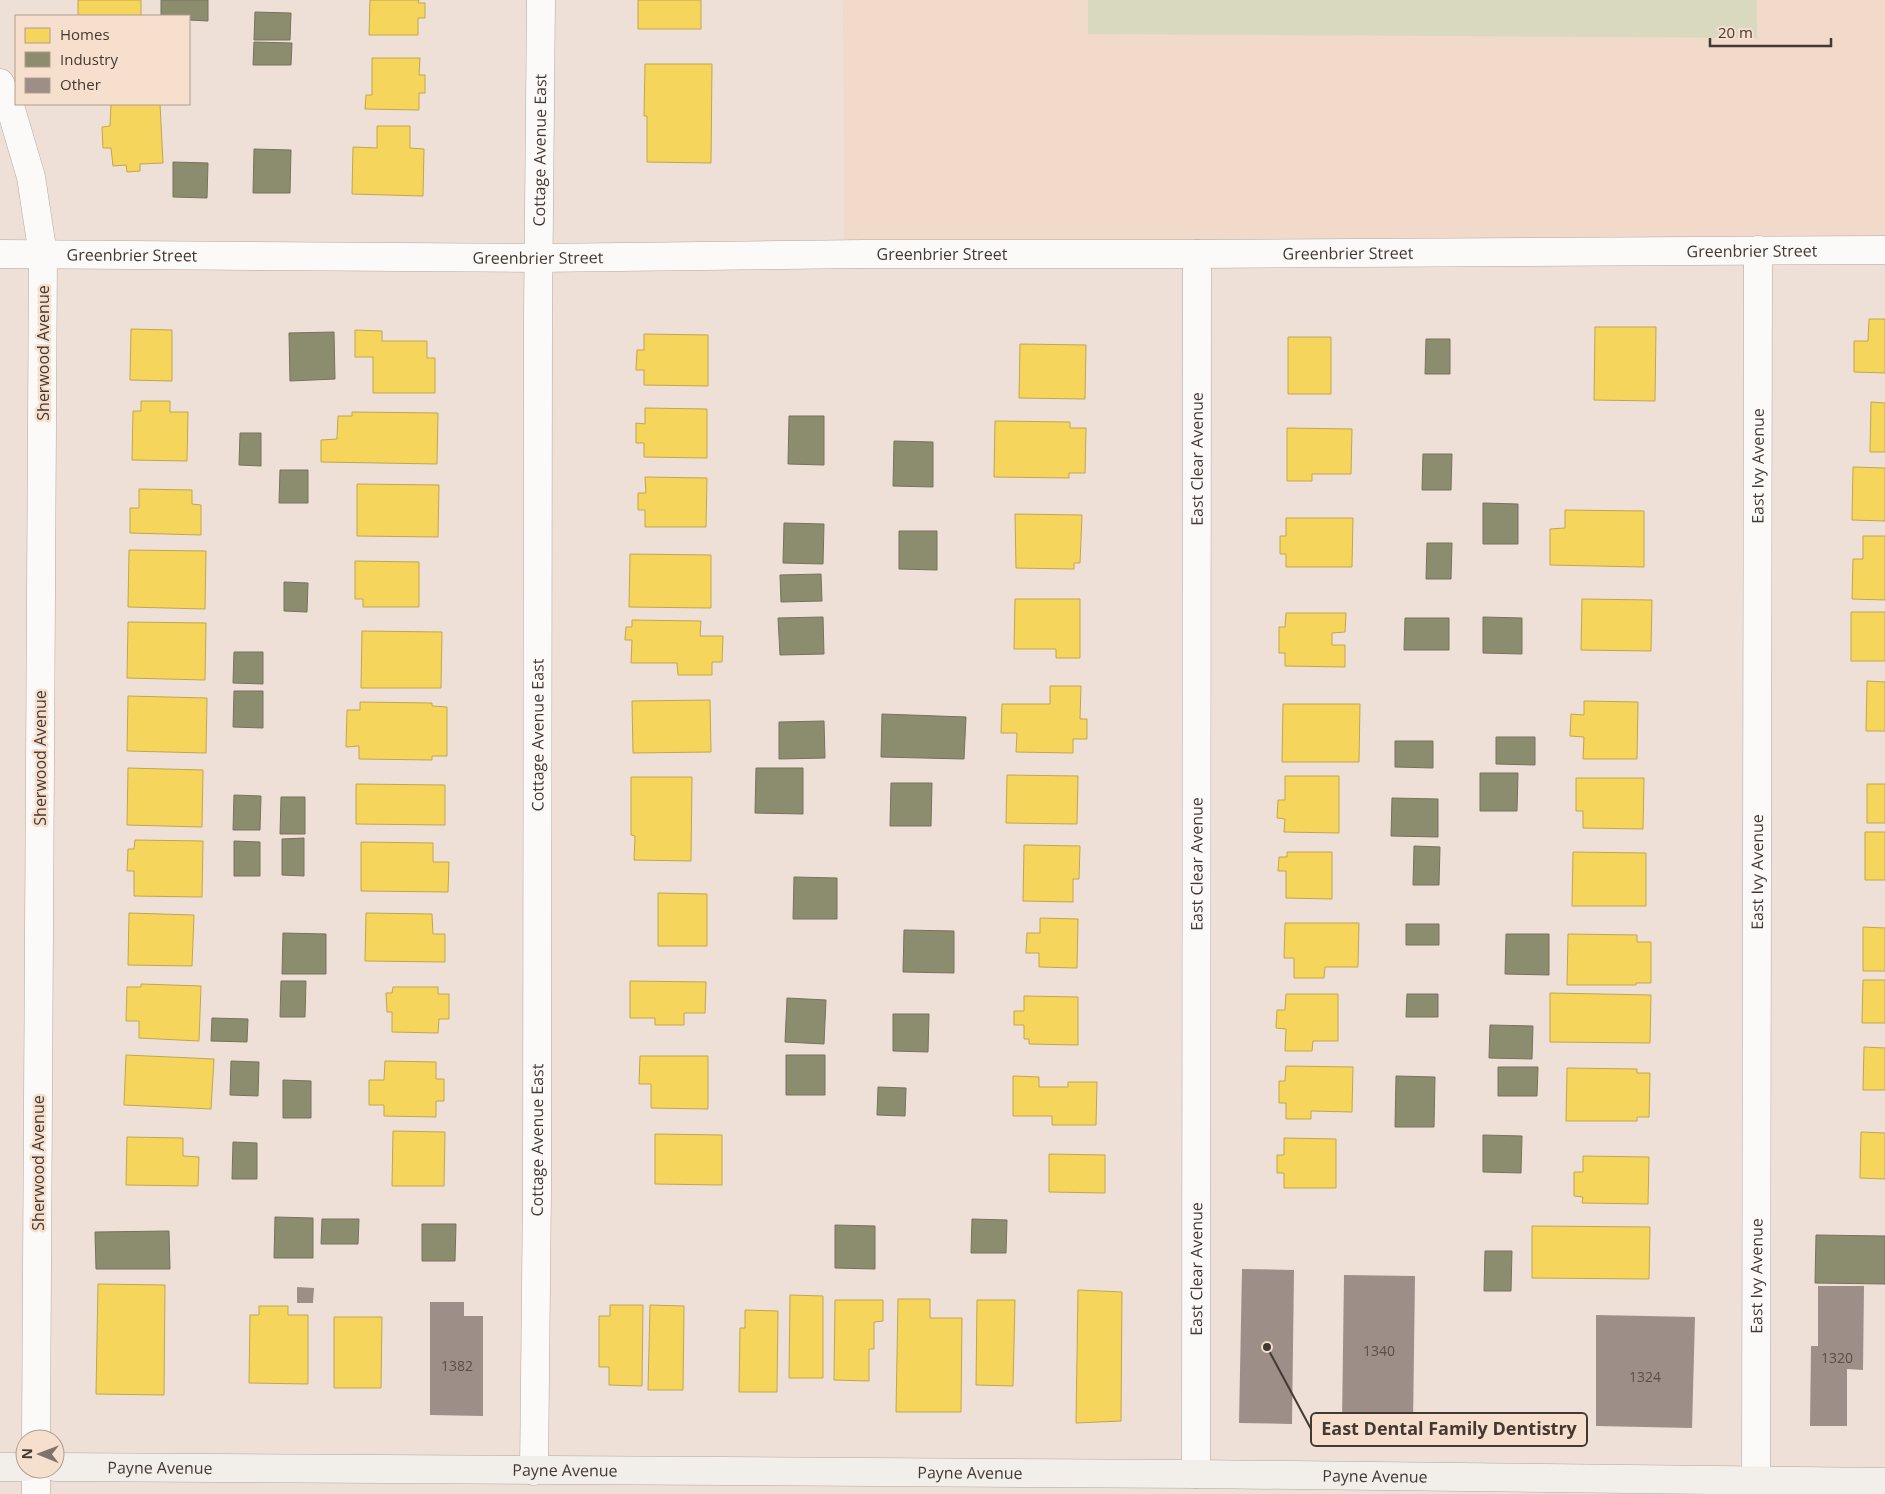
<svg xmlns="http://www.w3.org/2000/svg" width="1885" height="1494" viewBox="0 0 1885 1494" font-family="'Open Sans',sans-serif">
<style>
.built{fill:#f1daca}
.green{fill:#d9d9c0}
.homes{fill:#f6d55c;stroke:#c0a650}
.industry{fill:#8c8c6e;stroke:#76735c}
.building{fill:#9d8f88}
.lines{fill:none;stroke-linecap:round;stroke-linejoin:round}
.street-casing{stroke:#b2a8a1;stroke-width:29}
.secondary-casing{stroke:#b2a8a1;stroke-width:29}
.street{stroke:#fcfaf9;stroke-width:28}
.secondary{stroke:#f2eeea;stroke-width:28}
.labels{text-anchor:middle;stroke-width:5;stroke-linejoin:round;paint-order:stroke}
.number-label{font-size:14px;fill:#5a4e48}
.street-label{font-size:16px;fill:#433933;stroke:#f7dfce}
.leader{fill:none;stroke:#433933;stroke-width:2}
.callout-dot{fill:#433933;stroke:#f7dfce;stroke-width:2}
.callout{fill:#f7dfce;stroke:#433933;stroke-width:2}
.callout-label{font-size:18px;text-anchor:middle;font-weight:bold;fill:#433933}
</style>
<rect width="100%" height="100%" fill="#eee0d7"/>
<!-- built -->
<path class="built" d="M 843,0 L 1885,0 L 1885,250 L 844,254 Z"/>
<!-- green -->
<path class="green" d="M 1088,0 L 1757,0 L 1757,38 L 1088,34 Z"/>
<!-- homes -->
<path class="homes" d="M 78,0 L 141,0 L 141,16 L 78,16 Z
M 370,0 L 419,0 L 418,3 L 425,3 L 425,18 L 418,18 L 418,35 L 369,35 Z
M 638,0 L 701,0 L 701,29 L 638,29 Z
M 372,58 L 420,58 L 419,75 L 425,75 L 425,93 L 419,93 L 419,110 L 365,109 L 366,95 L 372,95 Z
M 645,64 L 712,64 L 711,163 L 647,162 L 647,116 L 644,116 Z
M 111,104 L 160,104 L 163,163 L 140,164 L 140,171 L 127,172 L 126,165 L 113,166 L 111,148 L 103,148 L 102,127 L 110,126 Z
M 377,126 L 410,126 L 410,148 L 424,149 L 423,196 L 352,194 L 353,147 L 377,148 Z
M 1869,319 L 1885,319 L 1885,373 L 1854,372 L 1854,341 L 1868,341 Z
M 1595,327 L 1656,327 L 1655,401 L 1594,400 Z
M 131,329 L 172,330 L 172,381 L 130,380 Z
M 355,330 L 382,331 L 382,341 L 427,341 L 427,358 L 435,358 L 435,393 L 373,393 L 373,357 L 355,357 Z
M 644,334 L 708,335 L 708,386 L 644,385 L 644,370 L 636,370 L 637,350 L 644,350 Z
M 1288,337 L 1331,337 L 1331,394 L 1288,394 Z
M 1020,344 L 1086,345 L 1085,399 L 1019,398 Z
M 141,401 L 170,401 L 170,412 L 188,412 L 187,461 L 132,460 L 133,411 L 141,411 Z
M 1871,402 L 1885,403 L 1885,452 L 1870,452 Z
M 645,408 L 707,409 L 707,458 L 644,457 L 644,443 L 636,443 L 636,423 L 645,424 Z
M 352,412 L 438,413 L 437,464 L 321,462 L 321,440 L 337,439 L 338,416 L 352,416 Z
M 995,421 L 1070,422 L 1070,428 L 1086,428 L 1085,473 L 1069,473 L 1069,478 L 994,477 Z
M 1287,428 L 1352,429 L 1351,474 L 1312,474 L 1312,481 L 1287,481 Z
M 1853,467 L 1885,468 L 1885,521 L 1852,520 Z
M 645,477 L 707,478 L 706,527 L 645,527 L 645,510 L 638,510 L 638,493 L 646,493 Z
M 357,484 L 439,485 L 438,537 L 357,536 Z
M 139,489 L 192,490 L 192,504 L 201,505 L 201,535 L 130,533 L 130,508 L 139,508 Z
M 1565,510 L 1644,511 L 1644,567 L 1550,565 L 1550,529 L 1565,528 Z
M 1015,514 L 1082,515 L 1080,563 L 1074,563 L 1074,569 L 1016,568 Z
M 1286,518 L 1353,518 L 1352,567 L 1286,567 L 1286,554 L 1280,554 L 1280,536 L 1286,536 Z
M 1863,536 L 1885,536 L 1885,600 L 1852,599 L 1853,559 L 1863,559 Z
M 129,550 L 206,551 L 205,609 L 128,607 Z
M 630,554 L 711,555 L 711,608 L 629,607 Z
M 355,561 L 419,562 L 419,607 L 363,607 L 363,599 L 355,599 Z
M 1015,599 L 1080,599 L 1080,658 L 1056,658 L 1056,649 L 1014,649 Z
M 1582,599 L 1652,600 L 1651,651 L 1581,650 Z
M 1851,612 L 1885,612 L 1885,661 L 1851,661 Z
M 1286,613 L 1346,613 L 1345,632 L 1332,633 L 1332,645 L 1345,645 L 1345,667 L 1285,666 L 1285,653 L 1279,653 L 1279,627 L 1285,627 Z
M 632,620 L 701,621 L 700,636 L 723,636 L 722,662 L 712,662 L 712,675 L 678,675 L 677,663 L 631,663 L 632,640 L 625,640 L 626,627 L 632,627 Z
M 128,622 L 206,623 L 205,680 L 127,678 Z
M 362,631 L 442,632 L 441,688 L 361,688 Z
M 1867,681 L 1885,682 L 1885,731 L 1866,731 Z
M 1050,686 L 1081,686 L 1080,719 L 1087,719 L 1087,739 L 1073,739 L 1073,753 L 1016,752 L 1017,733 L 1001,733 L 1002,704 L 1050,704 Z
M 128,696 L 207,698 L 206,753 L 127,751 Z
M 710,700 L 711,752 L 633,753 L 632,701 Z
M 1584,701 L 1638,702 L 1637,759 L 1583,759 L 1584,737 L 1570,736 L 1571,714 L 1584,715 Z
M 360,702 L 432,703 L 432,706 L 447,707 L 447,756 L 432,756 L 432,760 L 359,759 L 359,746 L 346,747 L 347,710 L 360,710 Z
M 1283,704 L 1360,704 L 1359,762 L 1282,762 Z
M 128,768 L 203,770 L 202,827 L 127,825 Z
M 1007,775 L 1078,776 L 1077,824 L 1006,823 Z
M 1285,776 L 1339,776 L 1339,833 L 1284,832 L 1285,819 L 1277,818 L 1278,800 L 1285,800 Z
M 631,777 L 692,777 L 691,861 L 634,860 L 635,836 L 631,835 Z
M 1576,778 L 1644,778 L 1643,829 L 1583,828 L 1583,811 L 1576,811 Z
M 356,784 L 445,785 L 445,825 L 356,824 Z
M 1867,784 L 1885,784 L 1885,823 L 1867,823 Z
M 1865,832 L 1885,832 L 1885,880 L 1865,880 Z
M 135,840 L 203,841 L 202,897 L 134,896 L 134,871 L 127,871 L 128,849 L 134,849 Z
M 361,842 L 433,843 L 433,862 L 449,862 L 448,892 L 361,891 Z
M 1024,845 L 1080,846 L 1079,879 L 1073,879 L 1073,902 L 1023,901 Z
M 1287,852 L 1332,852 L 1332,899 L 1286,898 L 1286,871 L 1278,871 L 1279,857 L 1287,857 Z
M 1573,852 L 1646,853 L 1646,906 L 1572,906 Z
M 658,893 L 707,894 L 707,946 L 658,946 Z
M 129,913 L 194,915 L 192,966 L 128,965 Z
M 366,913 L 432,914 L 433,934 L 445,934 L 445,962 L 365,961 Z
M 1040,918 L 1078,919 L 1077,968 L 1039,967 L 1039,953 L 1026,953 L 1027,933 L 1040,933 Z
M 1285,923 L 1359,923 L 1358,967 L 1325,967 L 1324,978 L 1294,978 L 1294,958 L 1284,958 Z
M 1863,927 L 1885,928 L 1885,971 L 1863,971 Z
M 1568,934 L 1637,935 L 1637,942 L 1651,942 L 1651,983 L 1636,983 L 1636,985 L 1567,985 Z
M 1863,980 L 1885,980 L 1885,1023 L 1862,1023 Z
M 630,981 L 706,982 L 705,1013 L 684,1013 L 684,1025 L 655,1025 L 655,1018 L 630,1018 Z
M 141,984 L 201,986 L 199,1041 L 139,1038 L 139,1021 L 126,1021 L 127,987 L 141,987 Z
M 393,987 L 438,987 L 438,994 L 449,994 L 449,1019 L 439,1019 L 438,1033 L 392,1032 L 392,1012 L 387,1012 L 386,993 L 392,993 Z
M 1550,993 L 1651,995 L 1650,1043 L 1550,1042 Z
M 1286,994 L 1338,994 L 1338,1041 L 1313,1041 L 1312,1051 L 1285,1051 L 1286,1029 L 1276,1028 L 1277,1010 L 1285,1010 Z
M 1024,996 L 1078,997 L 1078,1045 L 1029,1044 L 1029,1039 L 1024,1039 L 1024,1025 L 1014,1025 L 1014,1011 L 1024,1011 Z
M 1864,1047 L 1885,1048 L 1885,1090 L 1863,1090 Z
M 126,1055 L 214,1059 L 211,1109 L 124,1105 Z
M 640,1056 L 708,1056 L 708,1109 L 651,1108 L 651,1084 L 639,1084 Z
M 385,1061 L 436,1062 L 436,1079 L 444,1079 L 444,1101 L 436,1101 L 436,1117 L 384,1116 L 384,1105 L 369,1105 L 369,1080 L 384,1080 Z
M 1286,1066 L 1353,1067 L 1352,1112 L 1311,1111 L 1311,1119 L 1286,1119 L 1286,1103 L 1279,1103 L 1279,1081 L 1285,1081 Z
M 1567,1068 L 1637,1069 L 1637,1073 L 1650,1073 L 1649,1117 L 1637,1117 L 1637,1121 L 1566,1121 Z
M 1013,1076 L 1039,1077 L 1039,1087 L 1068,1087 L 1068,1082 L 1097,1082 L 1096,1125 L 1052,1125 L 1052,1116 L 1013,1116 Z
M 393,1131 L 445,1132 L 444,1186 L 392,1186 Z
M 1861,1132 L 1885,1133 L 1885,1179 L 1860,1178 Z
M 655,1134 L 722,1135 L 722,1185 L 655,1184 Z
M 127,1137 L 183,1138 L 183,1156 L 199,1157 L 198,1186 L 126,1185 Z
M 1284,1138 L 1336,1139 L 1336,1188 L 1284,1188 L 1284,1173 L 1277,1173 L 1277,1155 L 1284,1155 Z
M 1049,1154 L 1105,1155 L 1105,1193 L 1049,1192 Z
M 1583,1156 L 1649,1157 L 1648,1204 L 1582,1203 L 1583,1197 L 1574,1196 L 1574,1172 L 1583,1172 Z
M 1532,1226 L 1650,1227 L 1649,1279 L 1532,1278 Z
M 98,1284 L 165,1285 L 164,1395 L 96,1394 Z
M 1078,1290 L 1122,1292 L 1121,1421 L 1076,1423 Z
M 790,1295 L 823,1296 L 823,1378 L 789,1378 Z
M 898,1299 L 930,1299 L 930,1318 L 962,1318 L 961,1412 L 896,1412 Z
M 835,1300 L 883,1300 L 883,1321 L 874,1322 L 874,1349 L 869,1349 L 869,1381 L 834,1380 Z
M 977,1300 L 1015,1300 L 1013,1386 L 976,1385 Z
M 610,1305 L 643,1305 L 642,1386 L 609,1385 L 609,1367 L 599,1367 L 599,1316 L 610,1316 Z
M 650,1305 L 684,1306 L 683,1390 L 648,1390 Z
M 259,1306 L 288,1306 L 288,1315 L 308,1315 L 308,1384 L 249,1383 L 250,1315 L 259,1315 Z
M 745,1310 L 778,1311 L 777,1392 L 739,1392 L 740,1328 L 745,1328 Z
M 334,1317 L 382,1317 L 381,1388 L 334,1388 Z"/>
<!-- industry -->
<path class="industry" d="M 161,0 L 208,0 L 208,21 L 189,20 L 189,16 L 161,16 Z
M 255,12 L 291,13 L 290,40 L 254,40 Z
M 254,42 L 292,43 L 291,65 L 253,65 Z
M 254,149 L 291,150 L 290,193 L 253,193 Z
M 173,162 L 208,163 L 207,198 L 173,197 Z
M 334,332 L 335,379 L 290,381 L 289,333 Z
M 1426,339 L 1450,339 L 1450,374 L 1425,374 Z
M 789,416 L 824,416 L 824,465 L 788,464 Z
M 240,433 L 261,433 L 261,466 L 239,465 Z
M 894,441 L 933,442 L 933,487 L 893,486 Z
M 1423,454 L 1452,454 L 1451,490 L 1422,490 Z
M 280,470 L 308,470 L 308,503 L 279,503 Z
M 1483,503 L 1518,504 L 1518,544 L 1483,544 Z
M 784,523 L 824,524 L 823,564 L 783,563 Z
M 899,531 L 937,531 L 937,570 L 899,569 Z
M 1427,543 L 1452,543 L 1451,579 L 1426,579 Z
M 821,574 L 822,601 L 781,602 L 780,575 Z
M 284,582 L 308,583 L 307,612 L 284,611 Z
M 823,617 L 824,654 L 780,655 L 778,618 Z
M 1483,617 L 1522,618 L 1522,654 L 1483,653 Z
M 1405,618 L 1449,618 L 1449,650 L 1404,650 Z
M 234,652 L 263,652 L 263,684 L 233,683 Z
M 234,691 L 263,691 L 263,728 L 233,727 Z
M 882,714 L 966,717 L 964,759 L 881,757 Z
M 824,721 L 825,758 L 779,759 L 779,722 Z
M 1496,737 L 1535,737 L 1535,765 L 1496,764 Z
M 1395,741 L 1433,741 L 1433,768 L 1395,767 Z
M 756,768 L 803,768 L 803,814 L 755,813 Z
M 1480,773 L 1518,773 L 1517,811 L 1480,811 Z
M 891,783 L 932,783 L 931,826 L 890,826 Z
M 234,795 L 261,796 L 260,830 L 233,830 Z
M 281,797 L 305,797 L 305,834 L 280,834 Z
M 1392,798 L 1438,799 L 1438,837 L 1391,836 Z
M 304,838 L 304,876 L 282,875 L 282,839 Z
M 234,841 L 260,842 L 260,876 L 234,876 Z
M 1414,846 L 1440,847 L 1439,885 L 1413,885 Z
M 794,877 L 837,878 L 837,919 L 793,919 Z
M 1406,924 L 1439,924 L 1439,945 L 1406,945 Z
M 904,930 L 954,931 L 954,973 L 903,972 Z
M 283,933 L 326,934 L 326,974 L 282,974 Z
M 1506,934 L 1549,934 L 1549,975 L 1505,974 Z
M 281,981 L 306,981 L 305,1017 L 280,1017 Z
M 1407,994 L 1438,994 L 1438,1017 L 1406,1017 Z
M 787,998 L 826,1000 L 824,1044 L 785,1042 Z
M 893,1014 L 929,1014 L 928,1052 L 893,1051 Z
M 212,1018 L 248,1019 L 247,1042 L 211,1041 Z
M 1490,1025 L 1533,1026 L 1532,1059 L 1489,1058 Z
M 786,1055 L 825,1055 L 825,1095 L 786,1095 Z
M 231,1061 L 259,1062 L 258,1096 L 230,1095 Z
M 1498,1067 L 1538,1067 L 1537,1096 L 1498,1096 Z
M 1396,1076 L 1435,1077 L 1434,1127 L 1395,1127 Z
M 283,1080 L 311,1081 L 311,1118 L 283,1118 Z
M 878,1087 L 906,1088 L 905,1116 L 877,1115 Z
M 1483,1135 L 1522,1136 L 1521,1173 L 1483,1172 Z
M 233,1142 L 257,1143 L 257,1179 L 232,1179 Z
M 275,1217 L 313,1218 L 313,1258 L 274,1258 Z
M 322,1219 L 359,1219 L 358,1244 L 321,1244 Z
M 972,1219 L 1007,1220 L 1006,1253 L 971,1253 Z
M 422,1224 L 456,1224 L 455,1261 L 422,1261 Z
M 835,1225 L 875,1226 L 875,1269 L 835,1268 Z
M 169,1231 L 170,1269 L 96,1269 L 95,1232 Z
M 1816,1235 L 1885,1236 L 1885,1284 L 1815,1283 Z
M 1485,1251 L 1512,1251 L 1511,1291 L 1484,1291 Z"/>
<!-- building -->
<path class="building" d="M 1242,1269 L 1294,1270 L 1292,1424 L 1239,1423 Z
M 1344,1275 L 1415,1276 L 1413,1424 L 1342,1422 Z
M 1818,1286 L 1864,1286 L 1863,1370 L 1847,1369 L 1847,1426 L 1810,1426 L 1811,1346 L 1818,1346 Z
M 297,1287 L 314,1288 L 313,1303 L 297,1303 Z
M 430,1302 L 464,1302 L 464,1316 L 483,1316 L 483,1416 L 430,1415 Z
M 1596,1315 L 1695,1317 L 1692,1428 L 1596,1426 Z"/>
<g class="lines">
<!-- street casing -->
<g class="street-casing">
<g id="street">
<path d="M 0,83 L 10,106 L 31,177 L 43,255 L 36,1439"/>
<path id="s1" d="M 0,254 L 538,258 L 864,254 L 1197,254 L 1885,250"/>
<path id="s2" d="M 534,1471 L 537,1191 L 538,316 L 541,0"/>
<path id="s3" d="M 1196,1474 L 1197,254"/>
<path d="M 36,1494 L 36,1469"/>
<path id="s4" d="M 1756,1494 L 1758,250"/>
</g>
</g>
<!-- secondary casing -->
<g class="secondary-casing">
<g id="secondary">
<path d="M 0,1467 L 25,1467"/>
<path id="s5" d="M 55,1467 L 1196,1474 L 1885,1482"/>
</g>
</g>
<!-- street -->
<use href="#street" class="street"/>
<!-- secondary -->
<use href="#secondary" class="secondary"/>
</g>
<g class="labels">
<!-- number labels -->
<g class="number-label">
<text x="1379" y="1356">1340</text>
<text x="1837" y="1363">1320</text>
<text x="457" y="1371">1382</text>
<text x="1645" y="1382">1324</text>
</g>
<!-- street labels -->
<g class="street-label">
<text dy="6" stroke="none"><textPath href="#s2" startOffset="1321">Cottage Avenue East</textPath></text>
<text dy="6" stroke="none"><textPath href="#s1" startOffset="1752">Greenbrier Street</textPath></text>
<text dy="6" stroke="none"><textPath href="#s1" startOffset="1348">Greenbrier Street</textPath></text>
<text dy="6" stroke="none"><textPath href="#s1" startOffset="942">Greenbrier Street</textPath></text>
<text dy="6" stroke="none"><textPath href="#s1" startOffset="132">Greenbrier Street</textPath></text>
<text dy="6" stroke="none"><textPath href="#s1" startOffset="538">Greenbrier Street</textPath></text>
<text transform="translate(43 353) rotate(-90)" y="6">Sherwood Avenue</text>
<text dy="6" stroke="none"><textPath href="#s3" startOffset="1015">East Clear Avenue</textPath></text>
<text dy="6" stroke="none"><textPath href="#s4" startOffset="1028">East Ivy Avenue</textPath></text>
<text dy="6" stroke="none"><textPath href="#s2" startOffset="736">Cottage Avenue East</textPath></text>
<text transform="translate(40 758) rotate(-90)" y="6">Sherwood Avenue</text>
<text dy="6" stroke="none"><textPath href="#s3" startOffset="610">East Clear Avenue</textPath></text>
<text dy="6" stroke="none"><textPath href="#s4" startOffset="622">East Ivy Avenue</textPath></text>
<text dy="6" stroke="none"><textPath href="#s2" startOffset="331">Cottage Avenue East</textPath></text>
<text transform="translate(38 1163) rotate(-90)" y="6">Sherwood Avenue</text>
<text dy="6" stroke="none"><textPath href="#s3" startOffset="205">East Clear Avenue</textPath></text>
<text dy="6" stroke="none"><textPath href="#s4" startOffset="218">East Ivy Avenue</textPath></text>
<text dy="6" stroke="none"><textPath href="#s5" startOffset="105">Payne Avenue</textPath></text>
<text dy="6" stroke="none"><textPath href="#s5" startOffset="510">Payne Avenue</textPath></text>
<text dy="6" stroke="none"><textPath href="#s5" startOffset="915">Payne Avenue</textPath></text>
<text dy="6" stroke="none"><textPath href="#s5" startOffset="1320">Payne Avenue</textPath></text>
</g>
</g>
<!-- callouts -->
<path class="leader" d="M1267 1347L1311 1429"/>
<circle class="callout-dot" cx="1267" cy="1347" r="5"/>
<rect class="callout" x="1311" y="1413" width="276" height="33" rx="5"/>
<g class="callout-label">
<text x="1449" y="1435">East Dental Family Dentistry</text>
</g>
<!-- legend -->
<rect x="15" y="15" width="175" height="90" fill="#f7dfce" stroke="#af9d90"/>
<rect x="25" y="28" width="25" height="15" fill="#f6d55c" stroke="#af9d90"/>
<text x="60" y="40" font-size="15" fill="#433933">Homes</text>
<rect x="25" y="52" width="25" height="15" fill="#8c8c6e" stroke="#af9d90"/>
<text x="60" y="65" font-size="15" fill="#433933">Industry</text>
<rect x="25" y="78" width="25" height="15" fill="#9d8f88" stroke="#af9d90"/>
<text x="60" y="90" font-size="15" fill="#433933">Other</text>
<!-- north arrow -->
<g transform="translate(40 1454) rotate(271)"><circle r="24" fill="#f7dfce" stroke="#af9d90"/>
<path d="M0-4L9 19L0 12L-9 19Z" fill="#7f736c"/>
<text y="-8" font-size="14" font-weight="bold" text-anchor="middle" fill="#433933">N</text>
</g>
<!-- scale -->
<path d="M1710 38v8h121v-8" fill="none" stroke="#433933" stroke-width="2.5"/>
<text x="1718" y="38" font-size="15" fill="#433933" stroke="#f7dfce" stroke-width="4" paint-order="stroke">20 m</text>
</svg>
